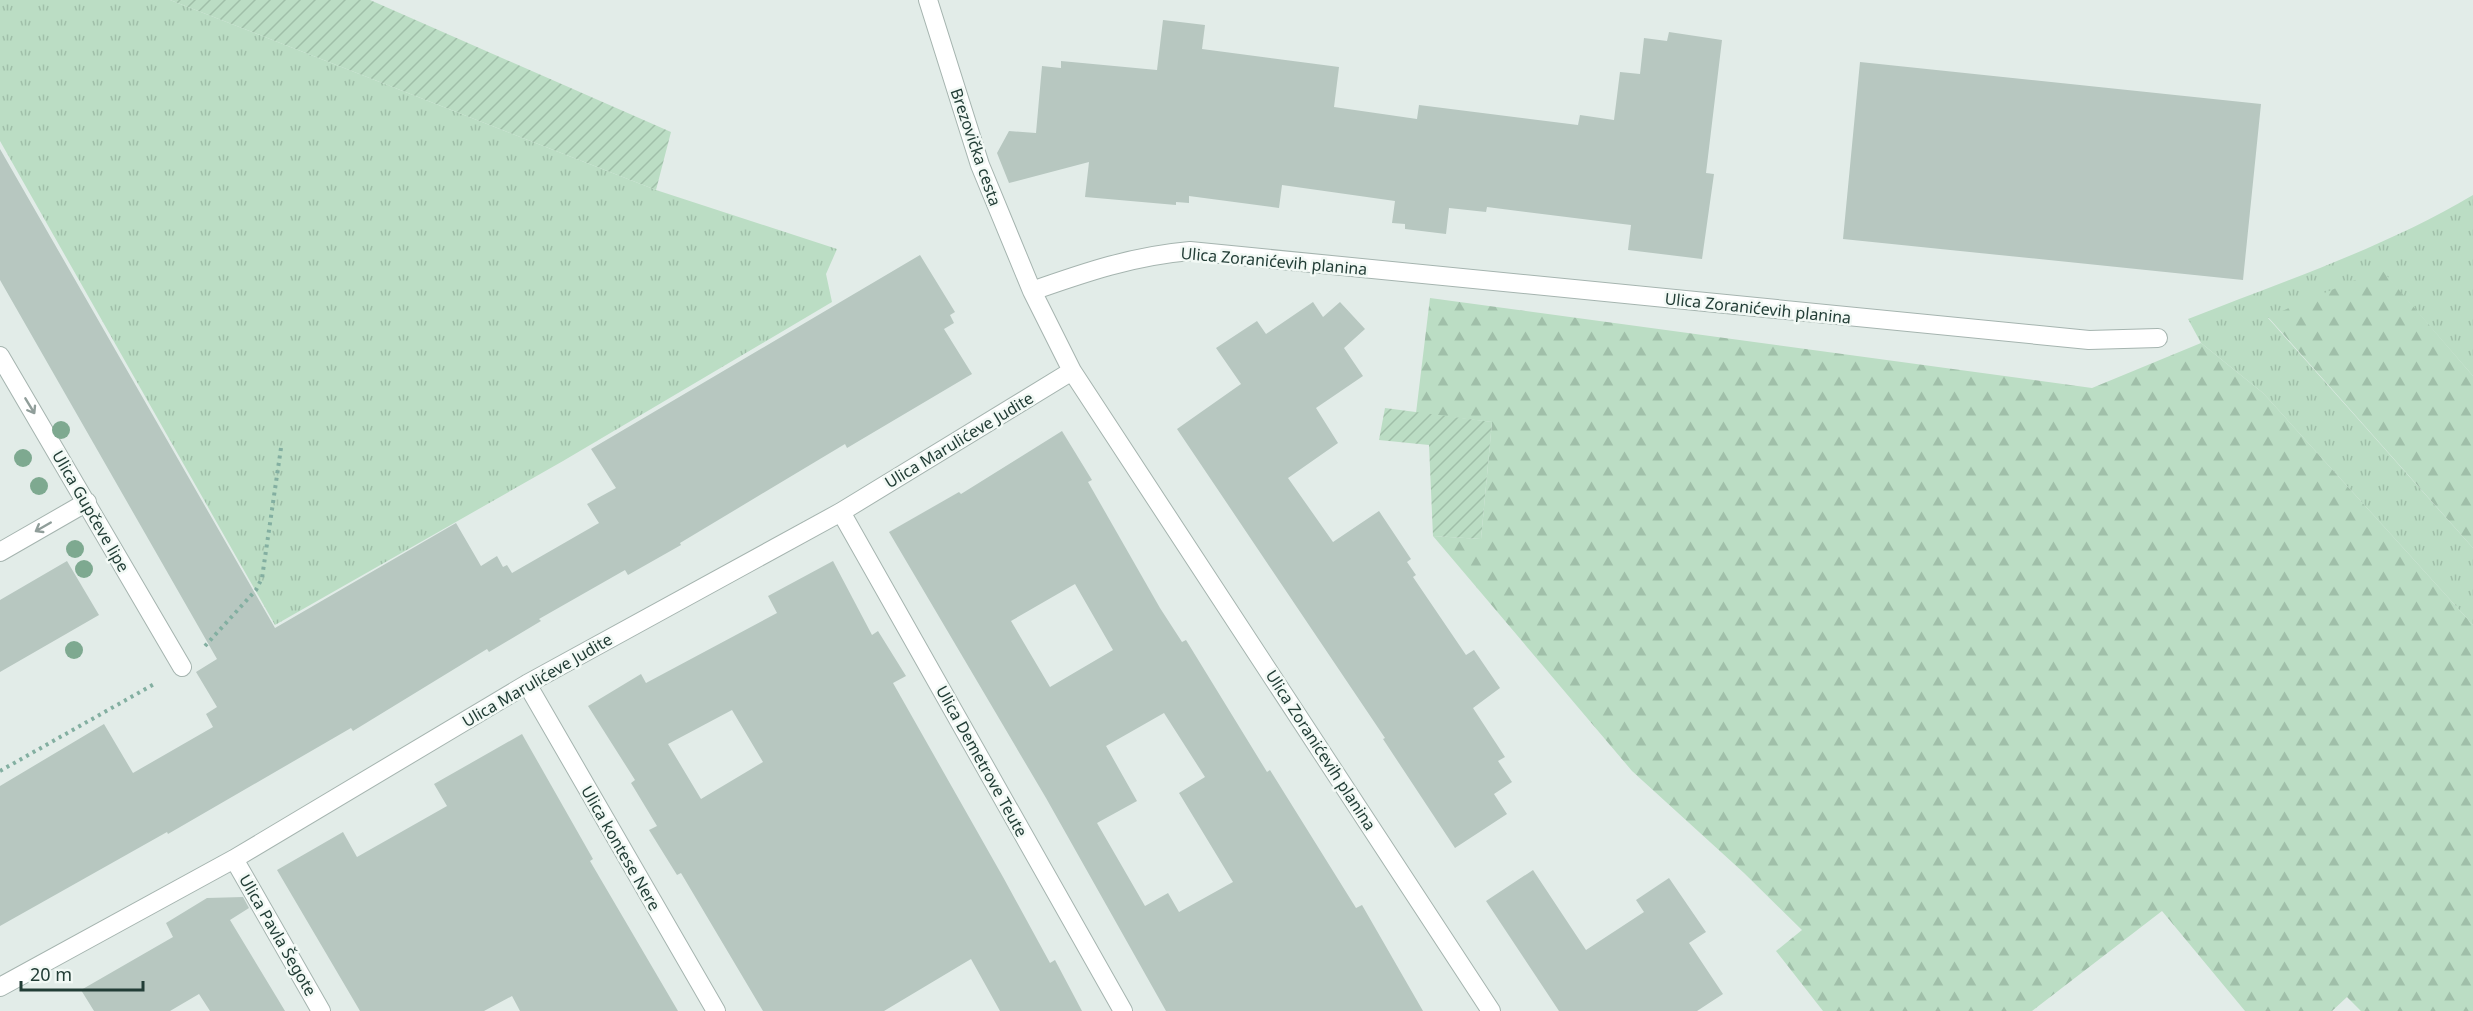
<svg xmlns="http://www.w3.org/2000/svg" width="2473" height="1011" viewBox="0 0 2473 1011" font-family="'Noto Sans',sans-serif">
<style>
.grass{fill:url(#grass-tufts)}
.forest{fill:url(#forest-firs)}
.garden{fill:url(#garden-furrows)}
.building{fill:#b7c7c0;fill-rule:evenodd}
.lines{fill:none;stroke-linecap:round;stroke-linejoin:round}
.minor-casing{stroke:#a5b4af;stroke-width:20}
.path{stroke:#83afa1;stroke-width:4;stroke-dasharray:3 4.5;stroke-linecap:butt}
.minor{stroke:#fff;stroke-width:18}
.tree{fill:#7ea990}
.oneway{stroke:#909e9a}
.labels{text-anchor:middle;stroke-width:5;stroke-linejoin:round;paint-order:stroke}
.street-label{font-size:16px;fill:#223d36;stroke:#f2f9f5}
</style>
<defs>
<pattern id="grass-tufts" width="24" height="20" patternUnits="userSpaceOnUse" patternTransform="scale(1.5)"><rect width="24" height="20" fill="#bbddc4"/><path d="M3 7l-1-3M5 7V3M7 7l1-3M15 17l-1-3M17 17v-4M19 17l1-3" fill="none" stroke="#a0bfa9"/></pattern>
<pattern id="forest-firs" width="22" height="20" patternUnits="userSpaceOnUse" patternTransform="scale(1.5)"><rect width="22" height="20" fill="#bbddc4"/><path d="M5 1l3.5 6h-7zM16 11l3.5 6h-7z" fill="#a0bfa9"/></pattern>
<pattern id="garden-furrows" width="10" height="10" patternUnits="userSpaceOnUse" patternTransform="scale(1.5)"><rect width="10" height="10" fill="#bbddc4"/><path d="M-1 1l2-2M0 10L10 0M9 11l2-2" fill="none" stroke="#a0bfa9"/></pattern>
</defs>
<rect width="100%" height="100%" fill="#e2ece8"/>
<!-- grass -->
<path class="grass" d="M 0,0 L 170,0 L 656,190 L 837,249 L 826,274 L 832,302 L 563,461 L 275,625 L 0,141 Z
M 2473,195 L 2473,376 L 2381,270 L 2268,318 L 2473,548 L 2473,625 L 2263,393 L 2201,343 L 2188,319 C 2282,282 2386,247 2473,195 Z"/>
<!-- forest -->
<path class="forest" d="M 2381,269 L 2473,376 L 2473,548 L 2268,317 Z
M 1430,298 L 2092,388 L 2201,343 L 2263,393 L 2473,625 L 2473,1011 L 2361,1011 L 2347,997 L 2332,1011 L 2245,1011 L 2162,911 L 2032,1011 L 1823,1011 L 1776,951 L 1802,930 L 1744,873 L 1632,771 L 1433,536 L 1481,539 L 1492,422 L 1416,413 Z"/>
<!-- garden -->
<path class="garden" d="M 170,0 L 370,0 L 671,132 L 656,190 Z
M 1385,408 L 1492,422 L 1481,539 L 1433,536 L 1429,445 L 1379,440 Z"/>
<!-- building -->
<path class="building" d="M 1163,20 L 1205,25 L 1202,49 L 1339,67 L 1334,107 L 1417,119 L 1419,105 L 1578,125 L 1580,115 L 1614,120 L 1620,72 L 1640,74 L 1644,38 L 1667,41 L 1669,32 L 1722,40 L 1706,173 L 1714,174 L 1702,259 L 1628,250 L 1631,225 L 1487,207 L 1486,212 L 1449,208 L 1446,234 L 1405,229 L 1405,224 L 1392,223 L 1395,201 L 1282,185 L 1279,208 L 1189,196 L 1189,203 L 1176,202 L 1176,205 L 1085,197 L 1089,162 L 1009,183 L 997,153 L 1009,131 L 1036,133 L 1042,66 L 1061,68 L 1061,61 L 1157,70 Z
M 1860,62 L 2261,104 L 2243,280 L 1843,239 Z
M 0,149 L 275,628 L 456,523 L 481,566 L 497,556 L 503,567 L 507,565 L 512,573 L 599,523 L 587,504 L 616,488 L 591,449 L 920,255 L 955,312 L 950,315 L 954,323 L 944,329 L 972,374 L 847,448 L 845,444 L 680,543 L 681,545 L 628,575 L 625,570 L 539,619 L 541,621 L 489,652 L 487,649 L 353,731 L 351,728 L 168,834 L 167,832 L 0,926 L 0,786 L 104,724 L 133,773 L 213,727 L 206,714 L 217,707 L 196,672 L 217,659 L 0,280 Z
M 1313,302 L 1323,317 L 1340,302 L 1365,329 L 1344,348 L 1363,376 L 1316,408 L 1338,443 L 1288,478 L 1333,542 L 1379,511 L 1411,559 L 1407,562 L 1416,575 L 1413,577 L 1466,655 L 1474,650 L 1500,688 L 1473,708 L 1505,757 L 1498,761 L 1512,782 L 1494,794 L 1507,814 L 1455,848 L 1383,739 L 1385,738 L 1177,429 L 1241,384 L 1216,348 L 1257,321 L 1266,334 Z
M 1062,431 L 1092,480 L 1088,482 L 1160,608 L 1182,642 L 1186,640 L 1267,772 L 1270,770 L 1356,908 L 1362,905 L 1423,1011 L 1166,1011 L 1046,798 L 889,532 L 959,492 L 961,494 ZM 1075,584 L 1113,650 L 1050,687 L 1011,621 ZM 1164,713 L 1205,777 L 1179,793 L 1233,882 L 1179,912 L 1168,893 L 1145,906 L 1097,823 L 1137,801 L 1106,746 Z
M 67,561 L 99,615 L 0,672 L 0,600 Z
M 833,561 L 872,635 L 878,631 L 906,676 L 893,683 L 1003,877 L 1050,963 L 1055,960 L 1082,1011 L 1000,1011 L 971,959 L 884,1011 L 763,1011 L 681,873 L 677,875 L 649,830 L 657,826 L 631,783 L 635,780 L 588,706 L 641,674 L 646,683 L 777,613 L 768,596 ZM 732,710 L 763,762 L 701,799 L 668,744 Z
M 522,734 L 593,859 L 590,861 L 678,1011 L 520,1011 L 512,996 L 484,1011 L 360,1011 L 277,870 L 343,832 L 357,857 L 447,806 L 434,784 Z
M 1533,870 L 1586,950 L 1644,912 L 1636,900 L 1669,878 L 1706,932 L 1689,943 L 1723,994 L 1697,1011 L 1559,1011 L 1486,901 Z
M 243,897 L 249,908 L 230,920 L 285,1011 L 210,1011 L 199,994 L 170,1011 L 94,1011 L 81,990 L 173,937 L 166,923 L 207,898 Z"/>
<g class="lines">
<!-- minor casing -->
<g class="minor-casing">
<path id="minor" d="M 928,0 L 980,165 L 1032,291 L 1072,371 L 1491,1011
M 1032,291 C 1086,272 1133,256 1190,251 L 2089,340 L 2158,338
M 0,356 L 182,667
M 841,512 L 1123,1011
M 0,552 L 87,502
M 527,684 L 716,1011
M 234,859 L 321,1011
M 0,987 L 234,859 L 527,684 L 841,512 L 1072,371"/>
</g>
<!-- path -->
<path class="path" d="M 205,646 L 256,590 L 262,578 L 281,448
M 0,771 L 156,683"/>
<!-- minor -->
<use href="#minor" class="minor"/>
</g>
<!-- trees -->
<g class="tree">
<circle cx="61" cy="430" r="9"/>
<circle cx="23" cy="458" r="9"/>
<circle cx="39" cy="486" r="9"/>
<circle cx="75" cy="549" r="9"/>
<circle cx="84" cy="569" r="9"/>
<circle cx="74" cy="650" r="9"/>
</g>
<!-- one-way arrows -->
<defs><path id="oneway-shaft" d="M-6 0H5M1.5-3L5.5 0L1.5 3" fill="none" stroke-width="1.6" stroke-linecap="round" stroke-linejoin="round" transform="scale(1.5)"/></defs>
<g class="oneway">
<use href="#oneway-shaft" transform="translate(30 406) rotate(59)"/>
<use href="#oneway-shaft" transform="translate(43 527) rotate(150)"/>
</g>
<g class="labels">
<!-- street labels -->
<g class="street-label">
<text transform="translate(976 147) rotate(71)" y="6">Brezovička cesta</text>
<text transform="translate(1274 261) rotate(5)" y="6">Ulica Zoranićevih planina</text>
<text transform="translate(1758 308) rotate(6)" y="6">Ulica Zoranićevih planina</text>
<text transform="translate(959 440) rotate(-31)" y="6">Ulica Marulićeve Judite</text>
<text transform="translate(91 511) rotate(60)" y="6">Ulica Gupčeve lipe</text>
<text transform="translate(537 680) rotate(-30)" y="6">Ulica Marulićeve Judite</text>
<text transform="translate(1321 750) rotate(57)" y="6">Ulica Zoranićevih planina</text>
<text transform="translate(982 761) rotate(61)" y="6">Ulica Demetrove Teute</text>
<text transform="translate(621 848) rotate(60)" y="6">Ulica kontese Nere</text>
<text transform="translate(278 935) rotate(60)" y="6">Ulica Pavla Šegote</text>
</g>
</g>
<!-- scale -->
<path d="M21 981v9h122v-9" fill="none" stroke="#223d36" stroke-width="3"/>
<text x="30" y="981" font-size="18" fill="#223d36" stroke="#f2f9f5" stroke-width="4.5" paint-order="stroke">20 m</text>
</svg>
